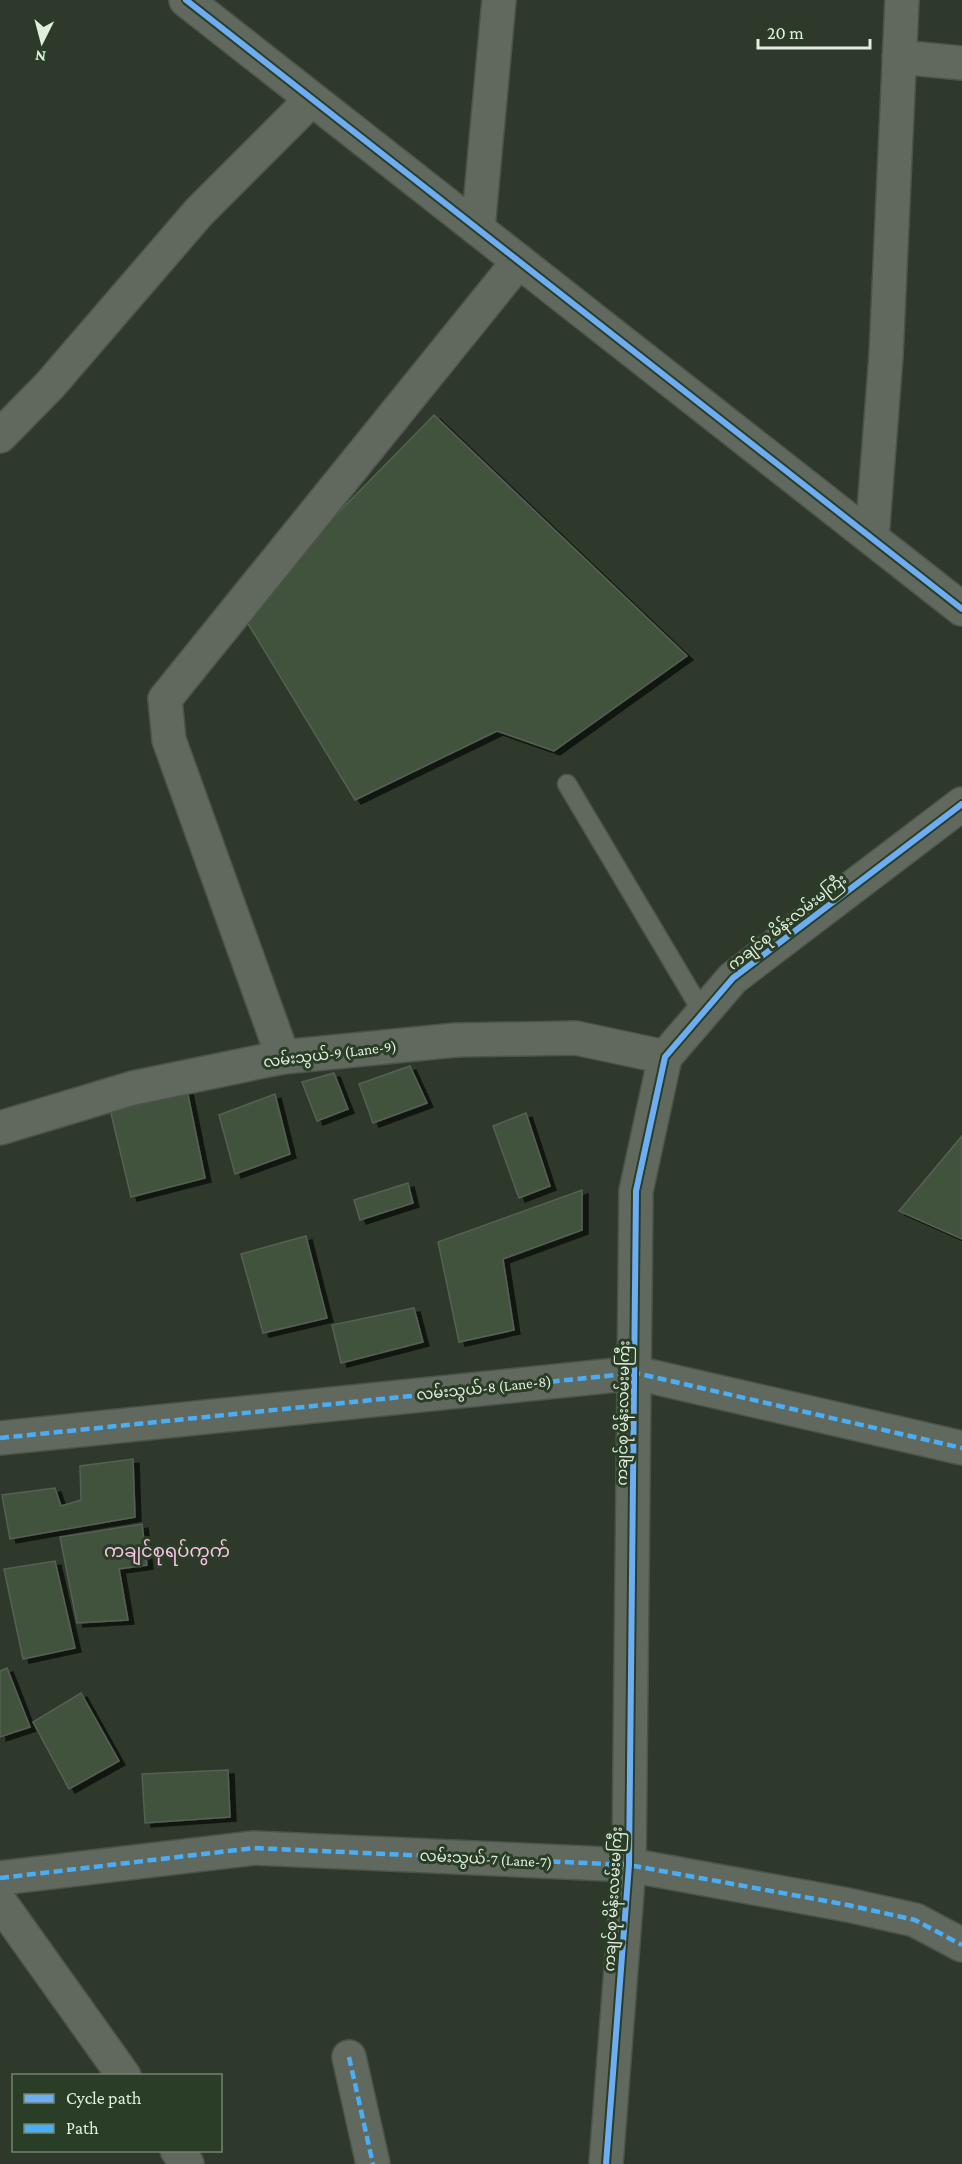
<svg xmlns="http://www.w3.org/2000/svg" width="962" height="2164" viewBox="0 0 962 2164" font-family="'Crimson Pro','Noto Sans Myanmar',serif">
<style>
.building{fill:#42523e;stroke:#566054;stroke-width:1.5;filter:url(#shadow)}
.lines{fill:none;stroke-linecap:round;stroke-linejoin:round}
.service-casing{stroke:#4b5449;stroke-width:21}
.minor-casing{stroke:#4b5449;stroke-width:36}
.service{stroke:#61695f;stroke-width:18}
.minor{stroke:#61695f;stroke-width:33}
.quiet{stroke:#49aef6;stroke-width:4.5;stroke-dasharray:9 4.5;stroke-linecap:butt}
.cycleway-casing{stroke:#2a3d26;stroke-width:10}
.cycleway{stroke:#6dadf4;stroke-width:6}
.labels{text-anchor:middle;stroke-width:6;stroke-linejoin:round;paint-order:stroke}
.street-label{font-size:15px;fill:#e1eedf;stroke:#2a3d26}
.quarter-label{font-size:18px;fill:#fcc3e9;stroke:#2a3d26}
</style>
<defs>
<filter id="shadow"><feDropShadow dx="6" dy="4" stdDeviation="0" flood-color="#0009"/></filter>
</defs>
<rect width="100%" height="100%" fill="#2e382b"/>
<!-- building -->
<path class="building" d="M 434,415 L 687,656 L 554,751 L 497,731 L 355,800 L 241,612 Z
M 410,1066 L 427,1103 L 373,1123 L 359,1084 Z
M 334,1073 L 348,1109 L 317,1121 L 302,1082 Z
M 187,1090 L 205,1178 L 131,1197 L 109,1105 Z
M 275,1094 L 290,1154 L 235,1174 L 219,1115 Z
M 526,1113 L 550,1186 L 519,1198 L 493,1126 Z
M 962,1136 L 962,1239 L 899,1211 Z
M 408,1183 L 413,1203 L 360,1220 L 354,1200 Z
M 582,1190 L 582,1230 L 503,1259 L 514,1330 L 459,1342 L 438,1242 Z
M 306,1236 L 327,1318 L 263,1333 L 241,1254 Z
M 414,1308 L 423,1342 L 341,1363 L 332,1325 Z
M 133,1459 L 135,1517 L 10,1539 L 2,1495 L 55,1488 L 61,1506 L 81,1500 L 80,1466 Z
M 142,1524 L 147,1565 L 119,1569 L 128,1620 L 77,1623 L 60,1537 Z
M 55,1561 L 75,1648 L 23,1659 L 4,1569 Z
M 7,1668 L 30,1727 L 0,1737 L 0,1671 Z
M 81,1693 L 119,1761 L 69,1789 L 33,1722 Z
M 228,1770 L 230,1817 L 145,1823 L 142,1774 Z"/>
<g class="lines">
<!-- service casing -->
<g class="service-casing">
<path id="service" d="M 567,784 L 703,1013"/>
</g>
<!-- minor casing -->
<g class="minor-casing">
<path id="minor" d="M 186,0 L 962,609
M 899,57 L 962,63
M 478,228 L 499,0
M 0,436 L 50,385 L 199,212 L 312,99
M 872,537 L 886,356 L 902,0
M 283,1057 L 169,740 L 165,699 L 519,261
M 0,1128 L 133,1088 L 283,1057 L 456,1040 L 576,1038 L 665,1057
M 0,1438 L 636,1373 L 962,1448
M 0,1878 L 254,1848 L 629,1865 L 848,1905 L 915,1920 L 962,1945
M 0,1902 L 124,2076
M 349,2057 L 373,2164
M 177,2150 L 187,2164
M 606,2164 L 629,1865 L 636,1191 L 665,1057 L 733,978 L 962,804"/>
</g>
<!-- service -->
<use href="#service" class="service"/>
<!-- minor -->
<use href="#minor" class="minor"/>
<!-- quiet -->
<path class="quiet" d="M 0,1438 L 636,1373 L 962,1448
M 0,1878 L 254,1848 L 629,1865 L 848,1905 L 915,1920 L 962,1945
M 349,2057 L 373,2164"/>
<!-- cycleway casing -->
<g class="cycleway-casing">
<path id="cycleway" d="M 186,0 L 962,609
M 606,2164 L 629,1865 L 636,1191 L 665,1057 L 733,978 L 962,804"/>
</g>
<!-- cycleway -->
<use href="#cycleway" class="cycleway"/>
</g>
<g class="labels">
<!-- street labels -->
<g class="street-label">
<text transform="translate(787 922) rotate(-38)" y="5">ကချင်စု မိန်းလမ်းမကြီး</text>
<text transform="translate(330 1054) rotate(-7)" y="5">လမ်းသွယ်-9 (Lane-9)</text>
<text transform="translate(484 1388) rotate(-6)" y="5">လမ်းသွယ်-8 (Lane-8)</text>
<text transform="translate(623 1413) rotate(-89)" y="5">ကချင်စု မိန်းလမ်းမကြီး</text>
<text transform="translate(486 1859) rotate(3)" y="5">လမ်းသွယ်-7 (Lane-7)</text>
<text transform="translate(613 1899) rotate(-87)" y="5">ကချင်စု မိန်းလမ်းမကြီး</text>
</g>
<!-- quarter labels -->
<g class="quarter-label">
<text x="167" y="1557">ကချင်စုရပ်ကွက်</text>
</g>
</g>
<!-- legend -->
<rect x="12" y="2074" width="210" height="78" fill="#2a3d26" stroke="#738470" stroke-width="1.5"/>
<rect x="24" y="2094" width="30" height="9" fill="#6dadf4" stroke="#738470" stroke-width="1.5"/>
<text x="66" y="2104" font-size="18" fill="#e1eedf">Cycle path</text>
<rect x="24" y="2124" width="30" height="9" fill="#49aef6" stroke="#738470" stroke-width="1.5"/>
<text x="66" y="2134" font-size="18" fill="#e1eedf">Path</text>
<!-- north arrow -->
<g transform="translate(42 42) rotate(186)" stroke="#2a3d26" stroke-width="4.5" paint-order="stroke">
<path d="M0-4.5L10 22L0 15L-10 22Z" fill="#e1eedf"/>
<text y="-9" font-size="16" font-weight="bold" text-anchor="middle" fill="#e1eedf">N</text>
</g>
<!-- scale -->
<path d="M758 39v9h112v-9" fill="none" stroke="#e1eedf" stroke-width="3"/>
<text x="767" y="39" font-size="18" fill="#e1eedf" stroke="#2a3d26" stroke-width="4.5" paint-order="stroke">20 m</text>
</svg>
